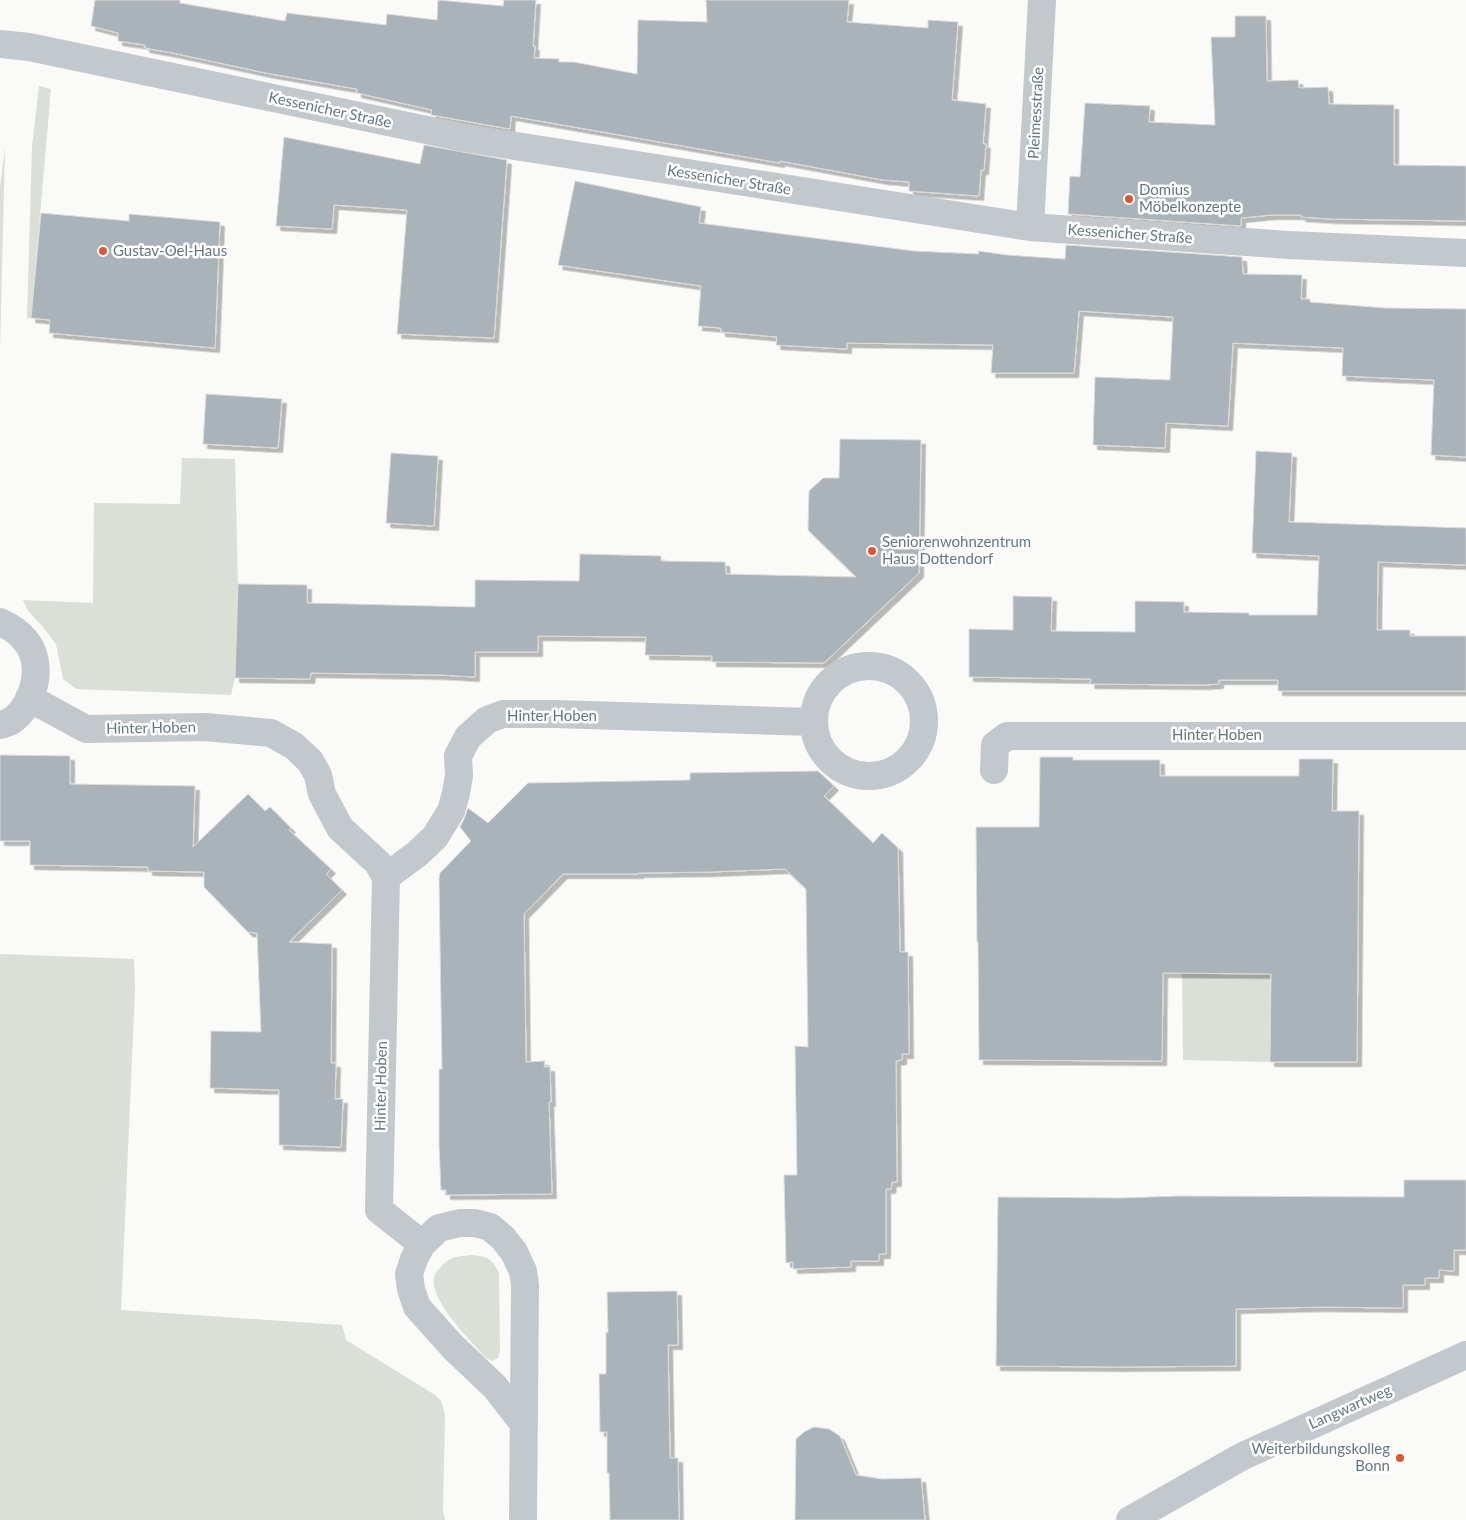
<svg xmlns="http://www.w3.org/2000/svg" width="1466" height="1520" viewBox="0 0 1466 1520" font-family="Lato,sans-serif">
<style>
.green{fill:#dadfd7}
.building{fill:#aab3b9;stroke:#dcdcda;filter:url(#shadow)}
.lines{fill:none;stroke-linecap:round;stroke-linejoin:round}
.street{stroke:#c3c8cc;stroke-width:28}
.poi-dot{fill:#e4572e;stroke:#fff;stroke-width:2}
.labels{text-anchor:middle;stroke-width:5;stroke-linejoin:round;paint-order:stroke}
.street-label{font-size:15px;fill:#657683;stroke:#fff}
.poi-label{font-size:15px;fill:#657683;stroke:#fff;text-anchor:start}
</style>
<defs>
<filter id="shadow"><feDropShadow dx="4.5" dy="4.5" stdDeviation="0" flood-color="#0004"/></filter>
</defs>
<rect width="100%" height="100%" fill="#fafaf8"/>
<!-- green -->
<path class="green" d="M 39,86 L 51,89 L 31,318 L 27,318 L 32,146 Z
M 5,147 L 0,351 L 0,188 Z
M 182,458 L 235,459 L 238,584 L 235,678 L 231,695 L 76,689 L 63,679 L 56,644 L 42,626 L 28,611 L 23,600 L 93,603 L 94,503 L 180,504 Z
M 0,954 L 134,959 L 135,990 L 121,1310 L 342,1325 L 346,1340 L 435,1395 L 441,1401 L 445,1415 L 443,1511 L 445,1520 L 0,1520 Z
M 1182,973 L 1270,974 L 1270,1062 L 1183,1060 Z
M 471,1255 C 486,1256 492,1258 499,1273 L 500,1351 L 498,1358 L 492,1361 L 486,1358 C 472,1342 425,1297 435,1274 C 436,1272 438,1270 440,1268 C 448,1257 458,1256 471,1255 Z"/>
<!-- building -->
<path class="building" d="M 95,0 L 180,0 L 180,3 L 285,21 L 287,13 L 386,25 L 387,14 L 437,20 L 438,0 L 503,6 L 504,0 L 536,0 L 533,46 L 535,46 L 534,58 L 559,59 L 559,62 L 574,62 L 637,74 L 638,20 L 707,22 L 706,0 L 849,0 L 847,22 L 928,28 L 928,20 L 958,22 L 952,100 L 986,104 L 983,144 L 986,144 L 984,170 L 981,170 L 979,196 L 909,191 L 909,182 L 883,180 L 780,161 L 780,163 L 511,116 L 510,129 L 431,115 L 432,110 L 357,93 L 357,89 L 266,73 L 173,53 L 145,48 L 145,45 L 118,41 L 118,33 L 91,26 Z
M 1235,16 L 1266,16 L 1267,81 L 1298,80 L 1299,88 L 1328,87 L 1329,104 L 1394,105 L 1394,165 L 1466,166 L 1466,221 L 1331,219 L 1301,217 L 1301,215 L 1271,215 L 1241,218 L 1241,226 L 1068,214 L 1070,176 L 1080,177 L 1085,103 L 1150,106 L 1149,122 L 1215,125 L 1211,37 L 1235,37 Z
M 284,137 L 420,164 L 424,145 L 507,160 L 494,338 L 397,334 L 407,210 L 334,205 L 332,229 L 276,226 Z
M 575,181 L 701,207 L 699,223 L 914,251 L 979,254 L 978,251 L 1007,255 L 1065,259 L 1066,245 L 1242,257 L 1243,274 L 1302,275 L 1301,299 L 1310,299 L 1310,302 L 1385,308 L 1466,309 L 1466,457 L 1431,455 L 1434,380 L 1342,376 L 1343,348 L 1233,343 L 1228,426 L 1166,423 L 1165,448 L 1093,445 L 1095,377 L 1170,380 L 1173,317 L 1079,311 L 1074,373 L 991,373 L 993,345 L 847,343 L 847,349 L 776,345 L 777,337 L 721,332 L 721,328 L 698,326 L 701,286 L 558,265 Z
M 41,213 L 129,221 L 129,214 L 220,222 L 215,348 L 49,333 L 50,320 L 31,318 Z
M 206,394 L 282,399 L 278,448 L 203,444 Z
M 840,439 L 921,440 L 919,573 L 824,663 L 712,662 L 712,656 L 645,655 L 646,637 L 538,636 L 538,652 L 475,652 L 475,677 L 442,675 L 311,673 L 310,679 L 235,678 L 238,584 L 307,585 L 307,603 L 475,607 L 475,580 L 579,581 L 580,554 L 661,556 L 661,561 L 725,562 L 726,574 L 856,577 L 808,530 L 809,491 L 823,478 L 839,478 Z
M 1256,451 L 1292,453 L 1289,522 L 1466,528 L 1466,565 L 1378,562 L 1377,630 L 1410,630 L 1410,636 L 1466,636 L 1466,691 L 1278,691 L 1278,680 L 1219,680 L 1219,684 L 1204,685 L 1090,684 L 1091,679 L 969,677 L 969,629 L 1013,630 L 1013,596 L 1052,597 L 1051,631 L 1135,632 L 1135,601 L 1184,602 L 1184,612 L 1249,613 L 1249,615 L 1317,615 L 1319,556 L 1252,553 Z
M 391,453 L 438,456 L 434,526 L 386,523 Z
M 0,755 L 70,756 L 70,784 L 195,786 L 193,847 L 248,794 L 265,811 L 270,807 L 291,828 L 289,830 L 331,869 L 326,874 L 342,890 L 289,942 L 332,944 L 331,1063 L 336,1063 L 335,1099 L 343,1099 L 341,1147 L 279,1145 L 279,1090 L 210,1088 L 211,1031 L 261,1032 L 257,933 L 248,932 L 204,887 L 204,872 L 148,871 L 148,867 L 30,865 L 30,841 L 0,841 Z
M 1040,757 L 1073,757 L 1073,760 L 1160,760 L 1160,776 L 1299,776 L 1299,759 L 1333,759 L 1332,811 L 1359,811 L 1357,1062 L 1270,1062 L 1271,974 L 1163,973 L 1162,1061 L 979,1060 L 978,942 L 977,942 L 976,827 L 1039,827 Z
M 818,771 L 834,786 L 824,796 L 873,843 L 882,833 L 898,848 L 900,952 L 908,952 L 909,1054 L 902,1054 L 902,1060 L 896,1061 L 897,1182 L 892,1182 L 891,1189 L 886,1189 L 886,1254 L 879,1254 L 879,1261 L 851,1261 L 851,1267 L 793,1269 L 793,1262 L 786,1263 L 784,1175 L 797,1175 L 795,1046 L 808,1047 L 806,889 L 785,869 L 710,872 L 639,873 L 639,874 L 563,874 L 524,914 L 526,1062 L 545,1061 L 544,1067 L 550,1067 L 551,1102 L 549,1102 L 552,1194 L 446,1195 L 446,1190 L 441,1190 L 439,1145 L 439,1069 L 442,1069 L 439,879 L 440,873 L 471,841 L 460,827 L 464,819 L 468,808 L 488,823 L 528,783 L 690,780 L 690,773 Z
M 1404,1180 L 1466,1180 L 1466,1250 L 1454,1250 L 1454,1271 L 1439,1270 L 1439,1278 L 1425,1278 L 1425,1285 L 1403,1285 L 1403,1308 L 1320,1307 L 1236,1309 L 1236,1366 L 1119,1367 L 996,1366 L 998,1197 L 1120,1198 L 1179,1196 L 1404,1197 Z
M 677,1291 L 678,1345 L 668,1345 L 670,1458 L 678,1458 L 679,1520 L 610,1520 L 609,1473 L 607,1473 L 607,1432 L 600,1432 L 599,1374 L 606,1374 L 606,1332 L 608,1333 L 607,1292 Z
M 814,1427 L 829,1429 L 840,1436 L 856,1475 L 882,1479 L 921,1478 L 925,1520 L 795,1520 L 796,1439 L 804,1432 Z"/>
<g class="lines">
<!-- street -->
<path class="street" d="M 0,44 L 29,47 L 465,138 L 1030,227 L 1289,245 L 1466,253
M 1030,227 L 1042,0
M 0,622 C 9,626 19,632 25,640 C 45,663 35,705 11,721 C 8,723 3,724 0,725
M814 721a55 55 0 1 1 110 0a55 55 0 1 1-110 0Z
M 29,698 L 86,729 L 205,727 L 271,733 L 294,746 L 310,761 L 318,775 L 322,794 L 340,828 L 378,863 L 386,877 L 417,854 L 435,837 L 451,811 L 456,793 L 459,776 L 458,756 L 468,737 L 487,720 L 503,714 L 555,714 L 814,722
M 994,770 L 995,745 L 1007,736 L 1466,736
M 386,877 L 379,1210 L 422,1244
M 523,1520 L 525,1285 L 523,1271 L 514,1252 L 503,1238 L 490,1227 L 475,1223 L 460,1223 L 439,1228 L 422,1244 L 414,1259 L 409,1274 L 411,1289 L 417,1307 L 453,1347 L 495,1387 L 523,1423
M 1130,1520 L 1243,1456 L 1466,1355"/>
</g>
<!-- markers -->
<g class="poi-dot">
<circle cx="1129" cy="199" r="5"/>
<circle cx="103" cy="251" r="5"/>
<circle cx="872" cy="551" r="5"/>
<circle cx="1400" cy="1458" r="5"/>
</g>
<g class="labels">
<!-- street labels -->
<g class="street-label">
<text transform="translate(330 110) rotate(12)" y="5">Kessenicher Straße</text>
<text transform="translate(1036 113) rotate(-87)" y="5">Pleimesstraße</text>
<text transform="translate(729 180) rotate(9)" y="5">Kessenicher Straße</text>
<text transform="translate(1130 234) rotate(4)" y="5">Kessenicher Straße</text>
<text x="552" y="721">Hinter Hoben</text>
<text transform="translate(151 728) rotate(-1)" y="5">Hinter Hoben</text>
<text x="1217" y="740">Hinter Hoben</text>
<text transform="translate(381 1086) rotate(-89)" y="5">Hinter Hoben</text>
<text transform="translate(1350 1407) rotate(-24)" y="5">Langwartweg</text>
</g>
<!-- poi labels -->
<g class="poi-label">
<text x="1139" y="195">Domius<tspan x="1139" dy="17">Möbelkonzepte</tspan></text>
<text x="113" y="256">Gustav-Oel-Haus</text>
<text x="882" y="547">Seniorenwohnzentrum<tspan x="882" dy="17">Haus Dottendorf</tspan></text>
<text x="1390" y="1454" text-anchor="end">Weiterbildungskolleg<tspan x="1390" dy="17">Bonn</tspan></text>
</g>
</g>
</svg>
